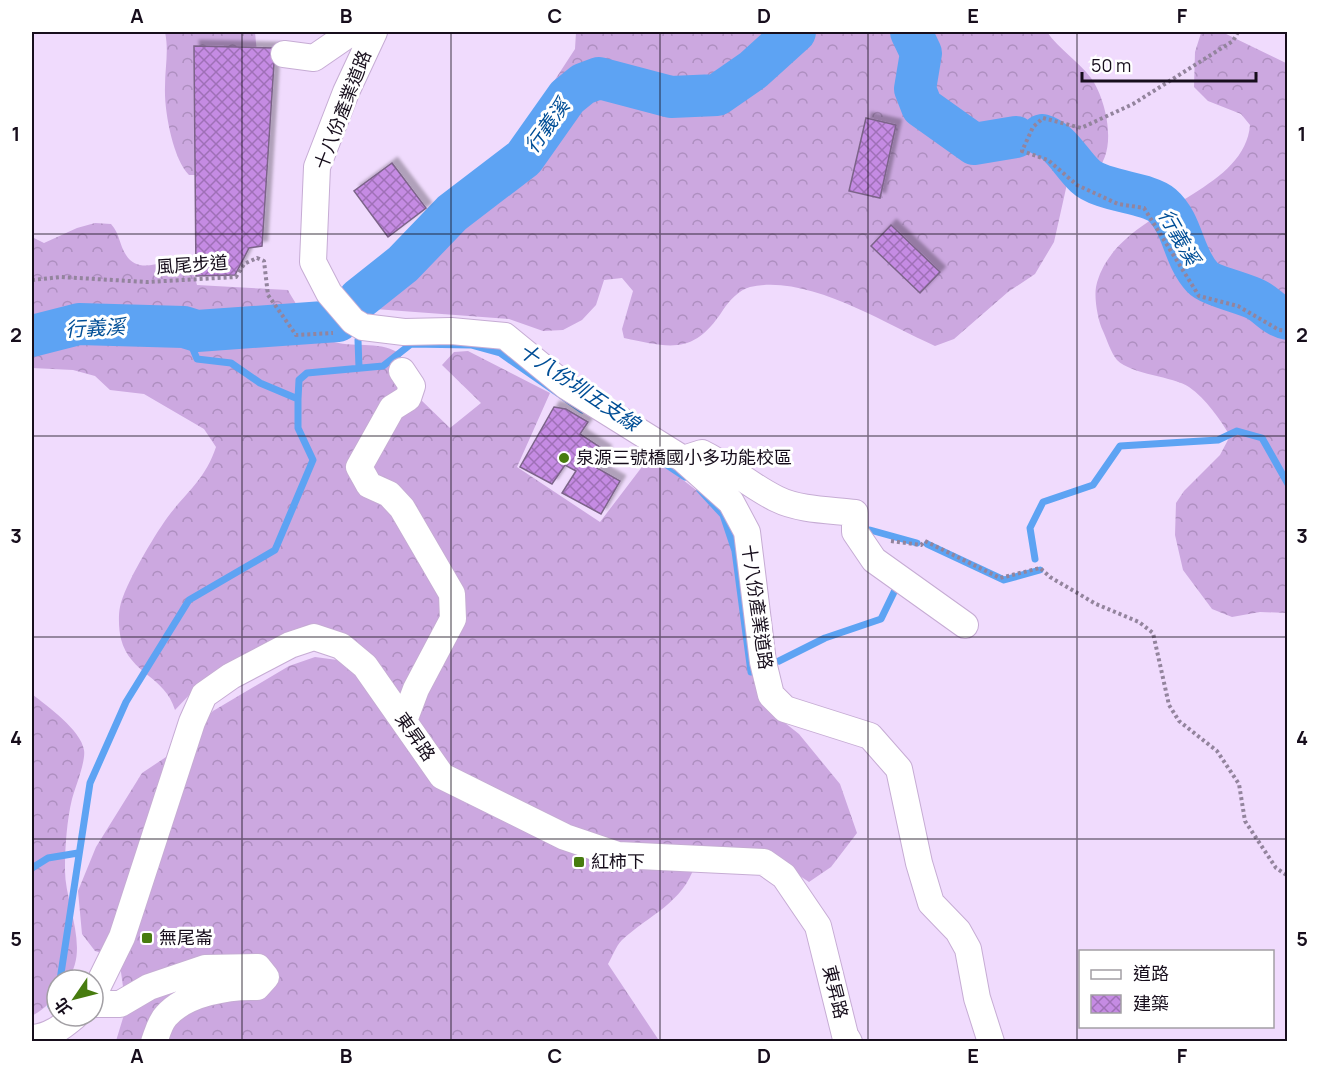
<svg xmlns="http://www.w3.org/2000/svg" width="1319" height="1073" viewBox="0 0 1319 1073" font-family="Manrope,'Noto Sans TC',sans-serif">
<style>
.forest{fill:url(#forest-crowns)}
.lines{fill:none;stroke-linecap:round;stroke-linejoin:round}
.stream{stroke:#5da3f3;stroke-width:7}
.river{stroke:#5da3f3;stroke-width:42}
.building{fill:url(#building-cross-hatch);stroke:#7c6489;stroke-width:1.5;filter:url(#shadow)}
.minor-casing{stroke:#c6acd4;stroke-width:28}
.path{stroke:#93849d;stroke-width:4;stroke-dasharray:3 3;stroke-linecap:butt}
.minor{stroke:#fff;stroke-width:26}
.grid{fill:none;stroke:#170e1c;stroke-width:1.5;stroke-opacity:0.55}
.poi-dot{fill:#477c0f;stroke:#fff;stroke-width:2}
.labels{text-anchor:middle;stroke-width:6;stroke-linejoin:round;paint-order:stroke}
.street-label{font-size:18px;fill:#170e1c;stroke:#fff}
.poi-label{font-size:18px;fill:#170e1c;stroke:#fff;text-anchor:start}
.water-label{font-size:20px;font-style:italic;fill:#004e96;stroke:#fff}
.neatline{fill:none;stroke:#170e1c;stroke-width:2}
.grid-label{font-size:20px;text-anchor:middle;font-weight:bold;fill:#170e1c}
</style>
<defs>
<pattern id="forest-crowns" width="20" height="18" patternUnits="userSpaceOnUse" patternTransform="scale(1.5)"><rect width="20" height="18" fill="#cca8e0"/><path d="M2 6a3 3 0 1 1 6 0M12 15a3 3 0 1 1 6 0" fill="none" stroke="#ae8fc0"/></pattern>
<pattern id="building-cross-hatch" width="8" height="8" patternUnits="userSpaceOnUse" patternTransform="scale(1.5)"><rect width="8" height="8" fill="#c58be3"/><path d="M0 0l8 8M0 8l8-8" fill="none" stroke="#9f70b7"/></pattern>
<filter id="shadow"><feDropShadow dx="5.5" dy="-5.5" stdDeviation="1.5" flood-color="#0004"/></filter>
</defs>
<rect width="100%" height="100%" fill="#f0dbfd"/>
<!-- forest -->
<path class="forest" d="M 165,32 L 255,32 L 258,64 L 202,175 L 189,175 C 173,159 164,111 165,87 C 165,67 169,51 165,32 Z
M 576,32 L 1047,32 C 1059,49 1078,61 1091,78 C 1107,100 1119,155 1093,173 C 1086,177 1076,180 1067,184 L 1054,242 L 1035,274 L 1008,292 L 954,339 L 935,346 C 883,323 808,274 750,287 C 739,290 729,301 723,310 C 694,355 671,348 624,338 L 622,329 L 633,291 L 622,278 L 604,280 L 596,305 L 582,320 L 563,330 L 543,331 L 509,319 L 375,309 L 353,292 L 361,277 L 385,265 L 470,174 L 515,141 L 575,49 Z
M 1222,32 L 1288,64 L 1287,613 L 1260,612 L 1232,617 L 1212,609 L 1183,570 L 1175,535 L 1176,503 L 1184,491 L 1220,455 L 1230,436 C 1220,419 1206,399 1189,387 C 1173,376 1132,375 1117,360 C 1111,353 1107,340 1103,331 C 1098,321 1094,299 1096,287 C 1113,208 1244,198 1250,125 L 1241,114 L 1208,101 L 1194,87 L 1195,52 L 1201,33 Z
M 95,223 L 111,224 C 120,234 119,244 126,255 C 138,274 163,263 178,255 L 190,259 L 197,285 L 288,290 C 294,303 320,339 334,342 C 358,348 381,340 402,355 L 389,369 L 450,428 L 481,403 L 442,365 L 454,352 L 468,351 L 550,393 L 517,467 L 600,522 L 651,455 L 705,497 L 729,524 L 741,552 L 780,719 L 799,734 L 840,784 L 857,833 L 831,867 L 809,882 L 791,870 L 618,848 L 447,767 L 345,639 L 194,690 L 175,710 C 165,676 130,674 121,639 C 119,631 118,616 120,607 C 124,586 154,536 167,518 C 187,491 205,480 216,447 L 204,429 L 144,394 L 110,390 L 95,376 L 73,370 L 32,368 L 32,237 L 44,243 L 77,228 Z
M 315,657 L 345,661 L 437,780 L 563,842 L 695,865 C 683,903 649,915 622,940 C 616,946 612,957 608,964 L 660,1042 L 116,1041 L 126,1008 L 119,958 L 95,951 L 82,934 L 78,891 L 96,847 L 142,773 L 166,757 L 213,711 L 289,666 Z
M 32,694 C 47,706 81,730 84,750 C 86,761 75,788 72,799 C 67,820 65,846 65,868 C 64,903 91,949 67,980 L 57,980 C 57,999 47,1007 32,1016 Z"/>
<g class="lines">
<!-- stream -->
<path class="stream" d="M 184,327 L 197,359 L 231,363 L 260,383 L 298,399 L 299,380 L 307,373 L 383,366 L 411,344 L 471,345 L 500,353 L 582,410
M 358,340 L 359,368
M 649,453 L 685,477
M 700,490 L 723,515 L 735,551 L 751,672
M 870,530 L 917,543
M 927,544 L 1004,580 L 1040,570
M 1035,559 L 1030,528 L 1043,502 L 1093,485 L 1120,446 L 1218,440 L 1237,431 L 1262,438 L 1288,484
M 779,661 L 825,638 L 881,619 L 896,588 L 892,584
M 32,868 L 48,858 L 78,853
M 60,980 L 90,783 L 126,702 L 189,600 L 275,550 L 313,460 L 298,428 L 298,399
M 51,1006 L 57,989"/>
<!-- river -->
<path class="river" d="M 911,32 L 921,53 L 915,89 L 922,107 L 974,144 L 1016,137
M 1042,135 C 1060,140 1071,163 1085,176 C 1102,192 1147,192 1162,205 C 1183,223 1183,257 1202,277 C 1210,286 1244,293 1257,300 C 1267,305 1275,317 1288,319
M 359,299 L 403,264 L 452,213 L 524,158 L 567,97 L 583,84 L 599,78 L 671,97 L 717,95 L 753,70 L 795,32
M 32,336 L 79,324 L 184,327 L 197,331 L 338,321"/>
</g>
<!-- building -->
<path class="building" d="M 194,46 L 275,48 L 262,246 L 249,248 L 235,275 L 196,276 Z
M 866,118 L 896,125 L 880,198 L 849,191 Z
M 392,163 L 426,208 L 388,237 L 354,191 Z
M 891,225 L 940,272 L 920,293 L 871,246 Z
M 554,407 L 566,409 L 588,422 L 580,434 L 606,451 L 597,468 L 620,481 L 601,514 L 562,493 L 576,471 L 565,465 L 552,484 L 520,467 Z"/>
<g class="lines">
<!-- minor casing -->
<g class="minor-casing">
<path id="minor" d="M 374,32 L 346,92 L 317,167 L 313,262 L 329,293 L 353,321 L 363,327 L 404,332 L 451,331 L 505,336 L 566,386 L 683,459 L 731,502 L 747,532 L 763,662 L 771,695 L 785,709 L 870,736 L 899,769 L 919,863 L 931,903 L 958,931 L 968,949 L 977,998 L 991,1042
M 284,54 L 314,58 L 346,36 L 361,32
M 402,371 L 412,386 L 408,398 L 392,408 L 359,467 L 369,485 L 389,494 L 402,508 L 452,594 L 453,619 L 416,689 L 404,721
M 683,459 L 702,453 C 729,466 750,486 777,499 C 799,510 830,510 855,513 L 855,532 L 874,560 L 965,625
M 93,996 L 122,937 L 192,722 L 204,695 L 231,676 L 290,645 L 314,637 L 341,646 L 365,666 L 442,776 L 565,837 L 618,855 L 764,862 L 784,876 L 818,926 L 845,1035 L 849,1042
M 93,1004 L 120,1004 L 149,987 L 205,968 L 258,967 L 266,977 L 257,987 C 229,986 186,993 166,1016 C 160,1022 157,1034 154,1042
M 32,1038 C 49,1037 62,1027 75,1016"/>
</g>
<!-- path -->
<path class="path" d="M 1238,32 L 1233,41 L 1133,104 L 1081,128 L 1043,118 L 1033,127 L 1022,151 L 1048,160 L 1077,185 L 1118,204 L 1144,208 L 1199,296 L 1238,306 L 1279,330 L 1288,331
M 32,280 L 61,277 L 147,282 L 236,277 L 244,264 L 257,258 L 264,261 L 268,295 L 296,335 L 333,333
M 891,541 L 921,545 L 925,541 L 1000,578 L 1040,568 L 1050,577 L 1096,604 L 1139,622 L 1153,633 L 1169,705 L 1179,721 L 1217,751 L 1239,784 L 1245,821 L 1276,868 L 1288,876"/>
<!-- minor -->
<use href="#minor" class="minor"/>
</g>
<!-- grid -->
<path class="grid" d="M 242,32 L 242,1042M 451,32 L 451,1042M 660,32 L 660,1042M 868,32 L 868,1042M 1077,32 L 1077,1042M 32,234 L 1288,234M 32,436 L 1288,436M 32,637 L 1288,637M 32,839 L 1288,839"/>
<!-- markers -->
<g class="poi-dot">
<circle cx="564" cy="458" r="6"/>
<rect x="573" y="856" width="12" height="12" rx="3"/>
<rect x="141" y="932" width="12" height="12" rx="3"/>
</g>
<g class="labels">
<!-- street labels -->
<g class="street-label">
<text transform="translate(343 110) rotate(-69)" y="6">十八份產業道路</text>
<text transform="translate(192 265) rotate(-4)" y="6">風尾步道</text>
<text transform="translate(757 607) rotate(82)" y="6">十八份產業道路</text>
<text transform="translate(415 737) rotate(55)" y="6">東昇路</text>
<text transform="translate(835 992) rotate(76)" y="6">東昇路</text>
</g>
<!-- poi labels -->
<g class="poi-label">
<text x="576" y="464">泉源三號橋國小多功能校區</text>
<text x="591" y="868">紅柿下</text>
<text x="159" y="944">無尾崙</text>
</g>
<!-- water labels -->
<g class="water-label">
<text transform="translate(547 126) rotate(-54)" y="7">行義溪</text>
<text transform="translate(1179 237) rotate(60)" y="7">行義溪</text>
<text transform="translate(95 328) rotate(-3)" y="7">行義溪</text>
<text transform="translate(579 387) rotate(34)" y="7">十八份圳五支線</text>
</g>
</g>
<!-- border -->
<rect width="1319" height="1073" fill="none" stroke="#ffffff" stroke-width="66"/>
<!-- legend -->
<rect x="1079" y="950" width="195" height="78" fill="#ffffff" stroke="#a29fa4" stroke-width="1.5"/>
<rect x="1091" y="970" width="30" height="9" fill="#ffffff" stroke="#a29fa4" stroke-width="1.5"/>
<text x="1133" y="980" font-size="18" fill="#170e1c">道路</text>
<rect x="1091" y="995" width="30" height="18" fill="url(#building-cross-hatch)" stroke="#a29fa4" stroke-width="1.5"/>
<text x="1133" y="1010" font-size="18" fill="#170e1c">建築</text>
<!-- north arrow -->
<g transform="translate(75 998) rotate(235)"><circle r="28" fill="#ffffff" stroke="#a29fa4" stroke-width="1.5"/>
<path d="M0-4.5L10 22L0 15L-10 22Z" fill="#477c0f"/>
<text y="-9" font-size="16" font-weight="bold" text-anchor="middle" fill="#170e1c">北</text>
</g>
<!-- scale -->
<path d="M1082 72v9h174v-9" fill="none" stroke="#170e1c" stroke-width="3"/>
<text x="1091" y="72" font-size="18" fill="#170e1c" stroke="#ffffff" stroke-width="4.5" paint-order="stroke">50 m</text>
<rect x="33" y="33" width="1253" height="1007" class="neatline"/>
<g class="grid-label">
<text x="137" y="23">A</text>
<text x="346" y="23">B</text>
<text x="555" y="23">C</text>
<text x="764" y="23">D</text>
<text x="973" y="23">E</text>
<text x="1182" y="23">F</text>
<text x="16" y="141">1</text>
<text x="1302" y="141">1</text>
<text x="16" y="342">2</text>
<text x="1302" y="342">2</text>
<text x="16" y="543">3</text>
<text x="1302" y="543">3</text>
<text x="16" y="745">4</text>
<text x="1302" y="745">4</text>
<text x="16" y="946">5</text>
<text x="1302" y="946">5</text>
<text x="137" y="1063">A</text>
<text x="346" y="1063">B</text>
<text x="555" y="1063">C</text>
<text x="764" y="1063">D</text>
<text x="973" y="1063">E</text>
<text x="1182" y="1063">F</text>
</g>
</svg>
